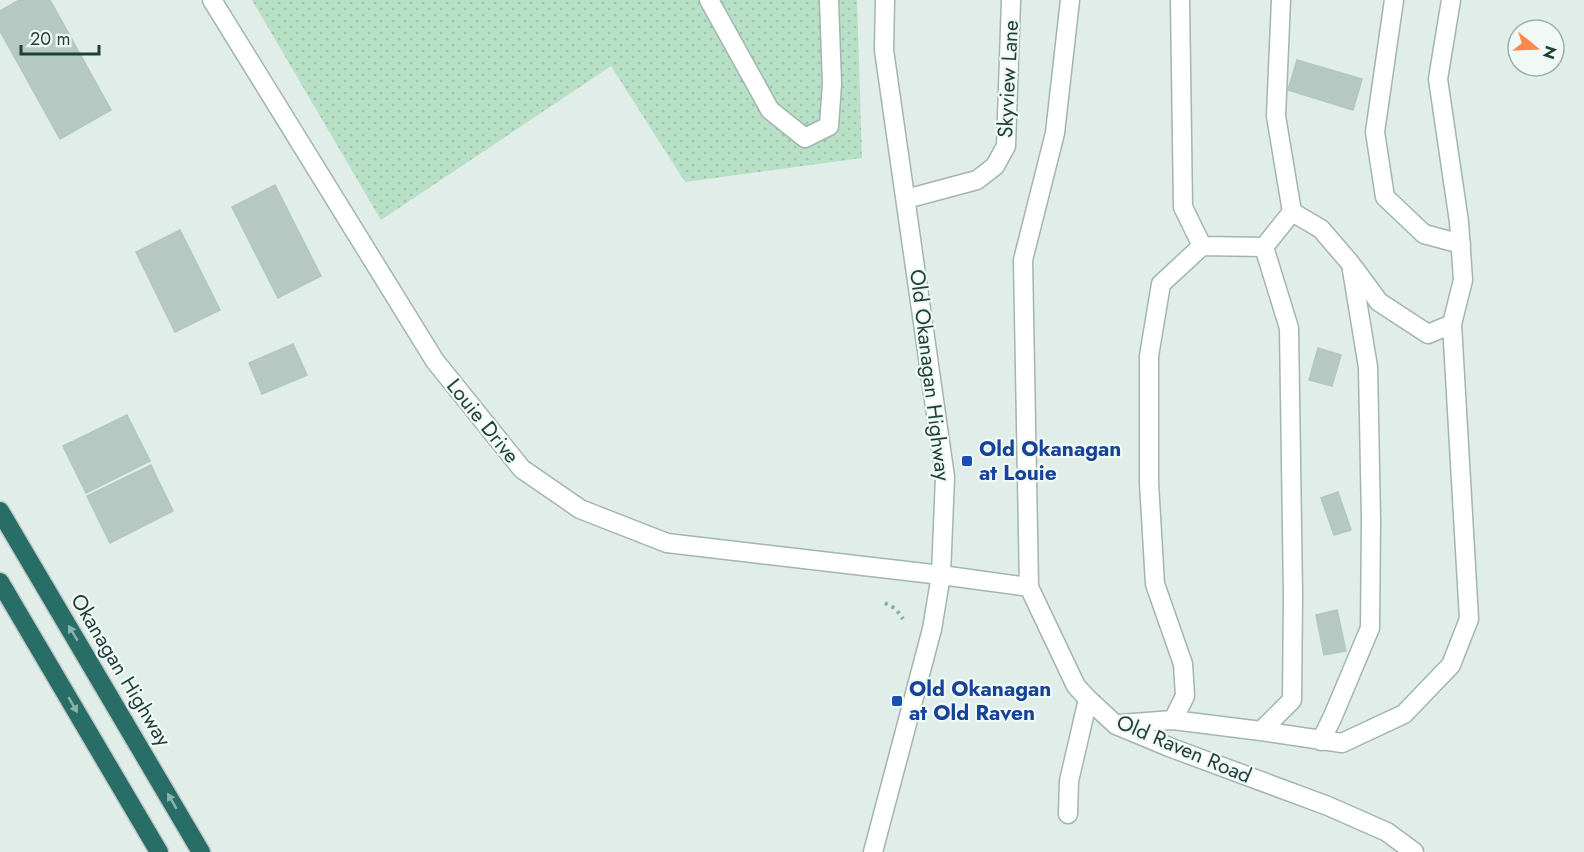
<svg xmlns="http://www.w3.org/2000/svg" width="1584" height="852" viewBox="0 0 1584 852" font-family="Jost,sans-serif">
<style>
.park{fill:url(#park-dots)}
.building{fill:#b5c8c2;stroke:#b2c7c0;stroke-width:1.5}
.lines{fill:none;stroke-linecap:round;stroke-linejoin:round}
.minor-casing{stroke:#a2b5b0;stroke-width:21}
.highway-casing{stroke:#c0c9c8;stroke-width:21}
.path{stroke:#7eb3a7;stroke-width:4;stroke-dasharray:3 4.5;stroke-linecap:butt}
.minor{stroke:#fff;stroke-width:18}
.highway{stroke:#286e66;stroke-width:18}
.oneway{fill:#8cb4ae}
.transit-dot{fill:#1a4fb4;stroke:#f1f9f6;stroke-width:2}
.labels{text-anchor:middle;stroke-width:4.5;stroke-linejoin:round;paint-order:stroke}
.street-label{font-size:21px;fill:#1f3f39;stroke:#f1f9f6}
.transit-label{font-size:21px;font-weight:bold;fill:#164399;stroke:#f1f9f6;text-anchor:start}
</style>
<defs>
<pattern id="park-dots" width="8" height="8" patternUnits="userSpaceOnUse" patternTransform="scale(1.5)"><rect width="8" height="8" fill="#b7e0c6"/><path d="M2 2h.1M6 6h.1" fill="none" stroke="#9dc1ab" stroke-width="1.8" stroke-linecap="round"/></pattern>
</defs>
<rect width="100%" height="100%" fill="#e0ede8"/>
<!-- park -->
<path class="park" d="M 252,0 L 857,0 L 862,158 L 685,182 L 611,66 L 381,220 Z"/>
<!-- building -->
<path class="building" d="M 19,0 L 50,0 L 111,110 L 60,139 L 0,31 L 0,11 Z
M 1297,60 L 1362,79 L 1353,110 L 1288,90 Z
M 275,185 L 321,276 L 278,298 L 232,207 Z
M 180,230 L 220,310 L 175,332 L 136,252 Z
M 293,344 L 307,375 L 262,394 L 249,363 Z
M 1318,348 L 1341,355 L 1332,386 L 1309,380 Z
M 127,415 L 150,461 L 86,493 L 63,446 Z
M 151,465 L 173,511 L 110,543 L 87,496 Z
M 1338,492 L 1351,530 L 1334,535 L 1321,498 Z
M 1337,610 L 1346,651 L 1324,655 L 1316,615 Z"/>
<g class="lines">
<!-- minor casing -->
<g class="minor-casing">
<path id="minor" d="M 212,0 L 435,361 L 522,469 L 580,509 L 667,543 L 941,575 L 1029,587 L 1076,686 L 1088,699 L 1116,725 L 1169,747 L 1328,806 L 1387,832 L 1414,852
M 709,0 L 770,110 L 805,138 L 829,126 L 832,84 L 829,0
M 1180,0 L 1183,207 L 1202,246 L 1264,247
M 1394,0 L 1375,132 L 1385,197 L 1424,234 L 1461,244
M 906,199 L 977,180 L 995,166 L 1006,146 L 1011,0
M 1292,212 L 1321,229 L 1351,264 L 1368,367 L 1371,520 L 1370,628 L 1333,716 L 1321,741
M 1354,268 L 1379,302 L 1428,334 L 1452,324 L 1463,280 L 1459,222 L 1438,79 L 1451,0
M 1029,587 L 1023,260 L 1055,133 L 1070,0
M 1173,720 L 1185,696 L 1183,664 L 1155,584 L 1149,483 L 1149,356 L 1161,284 L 1202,246
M 1120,724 L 1173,720 L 1261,731 L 1292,700 L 1293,595 L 1289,328 L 1264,247 L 1292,212 L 1276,116 L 1281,0
M 1261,731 L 1342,743 L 1404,714 L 1451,665 L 1469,619 L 1452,324
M 1068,814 L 1069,781 L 1088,699
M 873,852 L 932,629 L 941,575 L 945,477 L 884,50 L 885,0"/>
</g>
<!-- highway casing -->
<g class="highway-casing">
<path id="highway" d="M 0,511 L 201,852
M 0,582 L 159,852"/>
</g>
<!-- path -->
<path class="path" d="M 885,603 L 896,609 L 903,619"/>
<!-- minor -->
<use href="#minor" class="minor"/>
<!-- highway -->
<use href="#highway" class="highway"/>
</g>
<!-- one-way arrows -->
<defs><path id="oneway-solid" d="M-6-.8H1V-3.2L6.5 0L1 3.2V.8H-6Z" transform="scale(1.5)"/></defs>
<g class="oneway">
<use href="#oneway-solid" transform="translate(73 633) rotate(-121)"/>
<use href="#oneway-solid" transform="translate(73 705) rotate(60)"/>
<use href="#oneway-solid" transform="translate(172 801) rotate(-120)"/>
</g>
<!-- markers -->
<g class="transit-dot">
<rect x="961" y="455" width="12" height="12" rx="3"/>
<rect x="891" y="695" width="12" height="12" rx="3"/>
</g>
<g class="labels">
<!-- street labels -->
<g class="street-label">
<text transform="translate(1008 79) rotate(-87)" y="7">Skyview Lane</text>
<text transform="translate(930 375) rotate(83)" y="7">Old Okanagan Highway</text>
<text transform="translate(483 421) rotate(51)" y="7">Louie Drive</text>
<text transform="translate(121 670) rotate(59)" y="7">Okanagan Highway</text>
<text transform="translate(1184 749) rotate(23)" y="7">Old Raven Road</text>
</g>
<!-- transit labels -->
<g class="transit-label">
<text x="979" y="456">Old Okanagan<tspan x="979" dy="24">at Louie</tspan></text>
<text x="909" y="696">Old Okanagan<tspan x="909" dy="24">at Old Raven</tspan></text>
</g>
</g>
<!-- north arrow -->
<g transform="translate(1536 48) rotate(108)"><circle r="28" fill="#f1f9f6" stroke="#9dafaa" stroke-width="1.5"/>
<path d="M0-4.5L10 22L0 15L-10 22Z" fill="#ff884c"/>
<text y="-9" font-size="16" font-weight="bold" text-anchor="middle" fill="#1f3f39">N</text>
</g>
<!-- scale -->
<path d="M21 45v9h78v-9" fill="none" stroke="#1f3f39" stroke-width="3"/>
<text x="30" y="45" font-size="18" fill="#1f3f39" stroke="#f1f9f6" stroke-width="4.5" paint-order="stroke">20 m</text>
</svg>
